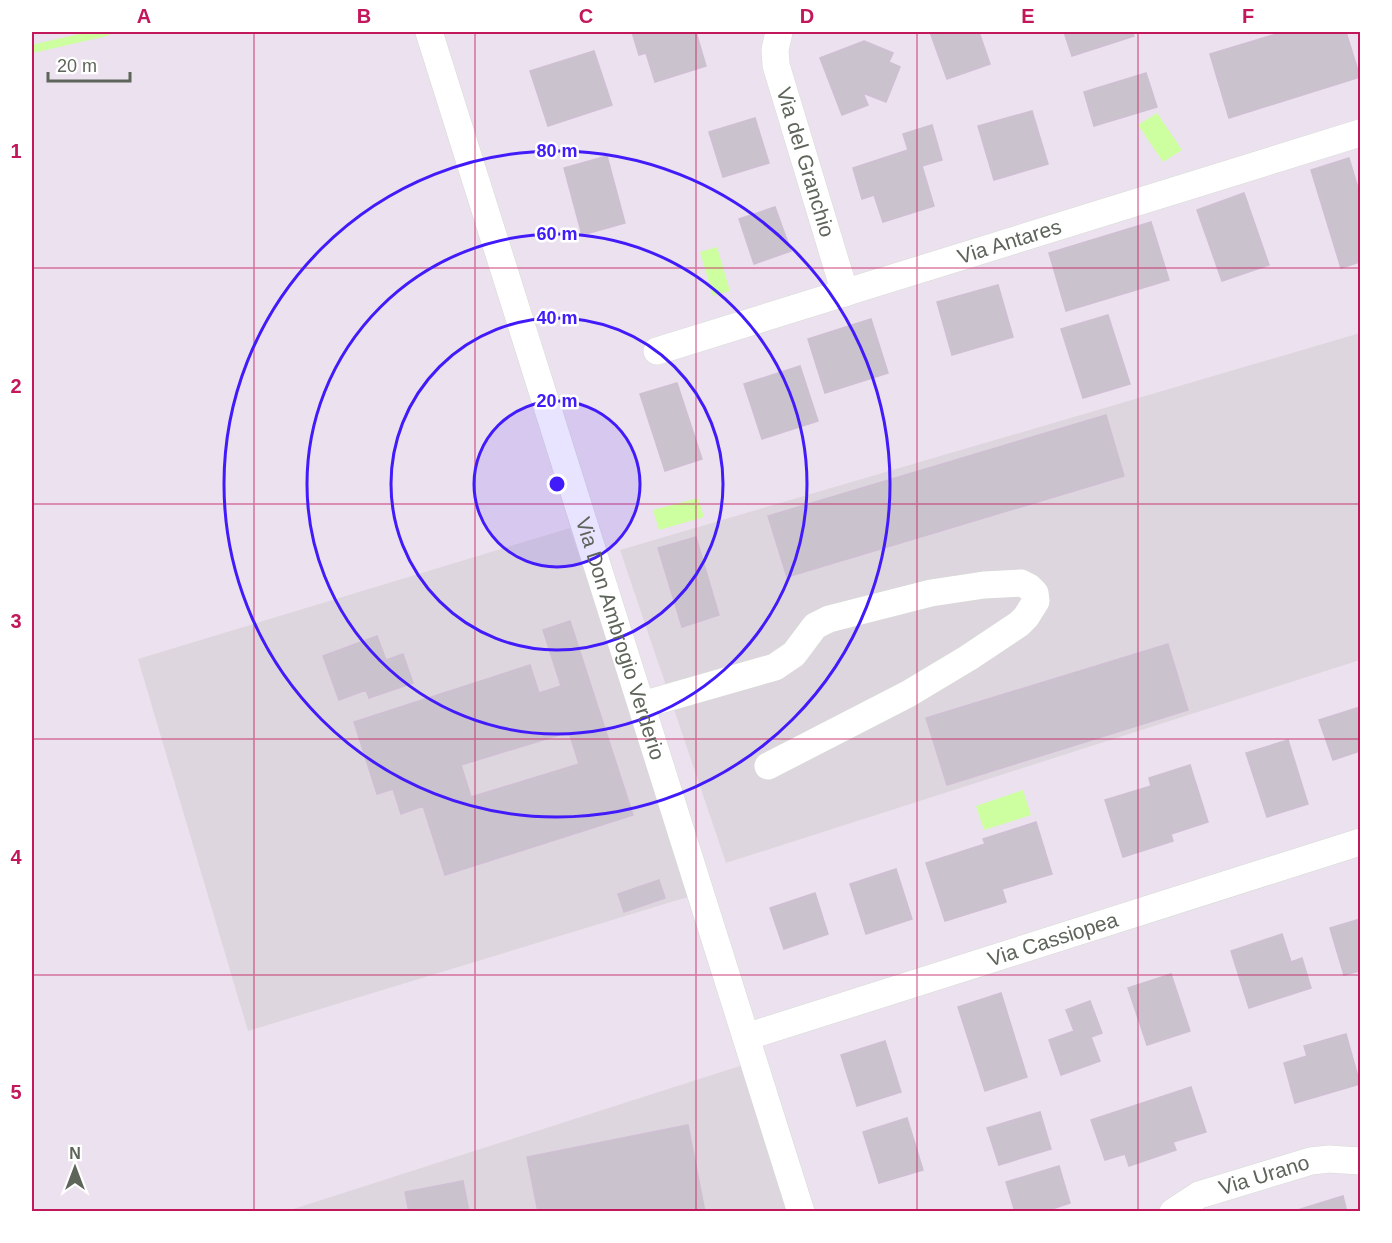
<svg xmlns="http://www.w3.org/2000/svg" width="1392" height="1243" viewBox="0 0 1392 1243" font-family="Arial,sans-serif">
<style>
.industrial{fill:#ded6de}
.water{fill:#cdffa0}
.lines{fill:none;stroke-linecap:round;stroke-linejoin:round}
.stream{stroke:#cdffa0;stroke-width:8}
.building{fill:#cac2cd;stroke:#cfbfd3;stroke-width:1.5;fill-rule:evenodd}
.minor-casing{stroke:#d6dcd4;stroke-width:28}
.minor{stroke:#fff;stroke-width:27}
.grid{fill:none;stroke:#c2185b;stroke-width:1.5;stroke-opacity:0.55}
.ring{fill:none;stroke:#411bfa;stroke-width:3}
.labels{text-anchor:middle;stroke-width:5;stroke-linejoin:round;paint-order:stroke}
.street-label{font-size:21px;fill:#5d6459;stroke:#fff}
.centre{fill:#411bfa;stroke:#fff;stroke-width:3}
.ring-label{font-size:18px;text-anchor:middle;font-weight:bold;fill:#411bfa;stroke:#fff;stroke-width:5;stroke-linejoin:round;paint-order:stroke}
.neatline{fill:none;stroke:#c2185b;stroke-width:2}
.grid-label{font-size:20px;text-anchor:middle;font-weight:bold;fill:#c2185b}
</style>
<rect width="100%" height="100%" fill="#ece1ee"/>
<!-- industrial -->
<path class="industrial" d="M 1360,333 L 1360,660 L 726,863 L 620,550 Z
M 570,528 L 691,896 L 248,1031 L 138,659 Z
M 746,1064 L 792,1212 L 284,1212 Z"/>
<!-- water -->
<path class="water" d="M 1157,113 L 1182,150 L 1163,162 L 1138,125 Z
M 717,247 L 730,291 L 713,296 L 700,252 Z
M 698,498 L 704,517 L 659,530 L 653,510 Z
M 1023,790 L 1031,815 L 984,830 L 976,806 Z"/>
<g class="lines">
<!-- stream -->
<path class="stream" d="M 32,49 L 106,32"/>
</g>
<!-- building -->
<path class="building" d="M 632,32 L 696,32 L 706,66 L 655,82 L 646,53 L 639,55 Z
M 930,32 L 979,32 L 990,64 L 947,79 Z
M 1064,32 L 1132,32 L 1134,36 L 1072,56 Z
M 1283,32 L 1346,32 L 1360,77 L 1229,118 L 1210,54 Z
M 864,41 L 893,53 L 889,62 L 900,67 L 886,102 L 863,93 L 868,105 L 842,115 L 820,58 Z
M 594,51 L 612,105 L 548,126 L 530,71 Z
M 1146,73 L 1157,107 L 1094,126 L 1084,92 Z
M 1032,111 L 1048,164 L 994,180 L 978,126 Z
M 755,118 L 769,163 L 723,177 L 709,132 Z
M 932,125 L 942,160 L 922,166 L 934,206 L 883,222 L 874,195 L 862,199 L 853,168 L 908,150 L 903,134 Z
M 607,156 L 625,223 L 582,235 L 564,168 Z
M 1349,158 L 1360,195 L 1360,262 L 1341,268 L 1311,170 Z
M 1244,193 L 1269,265 L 1222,281 L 1197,210 Z
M 775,207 L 791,251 L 754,264 L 739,219 Z
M 1151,222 L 1169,280 L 1066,311 L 1049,253 Z
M 998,285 L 1013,337 L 952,355 L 937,302 Z
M 1108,315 L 1130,384 L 1083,398 L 1061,329 Z
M 871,319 L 888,373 L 825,393 L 808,339 Z
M 800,366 L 818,421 L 762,439 L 744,384 Z
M 677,383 L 702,459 L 665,471 L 640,394 Z
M 1106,415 L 1124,476 L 787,577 L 768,516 Z
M 696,537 L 719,615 L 682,627 L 658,548 Z
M 570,621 L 633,815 L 445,875 L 423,806 L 401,814 L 393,789 L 377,794 L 354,722 L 530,665 L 539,693 L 561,686 L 543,630 ZM 569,732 L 579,764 L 471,797 L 461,765 Z
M 377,636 L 386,660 L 403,654 L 413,683 L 369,698 L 366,690 L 339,700 L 323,656 Z
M 1168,644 L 1188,710 L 947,785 L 926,718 Z
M 1360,707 L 1360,751 L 1333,760 L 1319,720 Z
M 1288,740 L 1308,804 L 1267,817 L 1246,753 Z
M 1190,765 L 1208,822 L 1171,834 L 1173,841 L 1123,857 L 1105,800 L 1151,786 L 1149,778 Z
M 1036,822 L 1052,874 L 1002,889 L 1006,902 L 945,921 L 926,863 L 985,844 L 983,839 Z
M 896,869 L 912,919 L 866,934 L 850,884 Z
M 659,880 L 665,898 L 624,912 L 618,894 Z
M 815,893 L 828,934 L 784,949 L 770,908 Z
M 1360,919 L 1360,971 L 1344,975 L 1330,928 Z
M 1282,934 L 1291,962 L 1302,958 L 1311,988 L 1249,1008 L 1231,951 Z
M 1171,974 L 1190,1031 L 1147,1045 L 1128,988 Z
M 1001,993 L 1027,1077 L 985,1091 L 958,1007 Z
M 1090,1001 L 1102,1033 L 1091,1037 L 1100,1061 L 1061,1075 L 1049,1040 L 1074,1031 L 1066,1010 Z
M 1346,1034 L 1360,1084 L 1295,1103 L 1284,1063 L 1307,1056 L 1304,1046 Z
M 885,1041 L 901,1092 L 857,1106 L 841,1055 Z
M 1191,1087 L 1206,1132 L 1173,1142 L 1176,1150 L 1129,1166 L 1125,1154 L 1105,1160 L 1091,1120 Z
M 1040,1112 L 1051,1149 L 999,1165 L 987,1128 Z
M 907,1118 L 923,1170 L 879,1183 L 863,1132 Z
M 688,1125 L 705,1212 L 538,1212 L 527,1157 Z
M 1059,1166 L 1070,1203 L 1043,1212 L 1015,1212 L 1006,1182 Z
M 463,1181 L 469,1212 L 409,1212 L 405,1192 Z
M 1343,1196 L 1347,1212 L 1291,1212 Z"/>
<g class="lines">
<!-- minor casing -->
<g class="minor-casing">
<g id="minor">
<path id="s1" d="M 429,32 L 801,1212"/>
<path id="s2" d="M 779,32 L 775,50 L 776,65 L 845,293"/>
<path id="s3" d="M 657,351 L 1360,133"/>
<path d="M 642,705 L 775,667 L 794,654 L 815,626 L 829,619 L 931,593 L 984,585 L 1021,583 L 1029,587 L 1035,593 L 1036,601 L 1026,617 L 1019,624 L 968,658 L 908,694 L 768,766"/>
<path id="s4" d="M 746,1037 L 1360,842"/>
<path id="s5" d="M 1173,1212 L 1199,1195 L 1311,1161 L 1329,1159 L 1360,1161"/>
</g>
</g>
<!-- minor -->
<use href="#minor" class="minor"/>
</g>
<!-- grid -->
<path class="grid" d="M 254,32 L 254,1212M 475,32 L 475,1212M 696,32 L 696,1212M 917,32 L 917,1212M 1138,32 L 1138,1212M 32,268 L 1360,268M 32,504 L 1360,504M 32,739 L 1360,739M 32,975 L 1360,975"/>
<!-- distance rings -->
<circle cx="557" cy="484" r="83" fill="#411bfa" fill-opacity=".12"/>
<g class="ring">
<circle cx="557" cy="484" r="83"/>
<circle cx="557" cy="484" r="166"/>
<circle cx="557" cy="484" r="250"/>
<circle cx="557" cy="484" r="333"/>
</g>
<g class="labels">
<!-- street labels -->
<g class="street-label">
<text dy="7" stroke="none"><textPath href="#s2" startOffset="135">Via del Granchio</textPath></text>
<text dy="7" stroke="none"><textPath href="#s3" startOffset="369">Via Antares</textPath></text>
<text dy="7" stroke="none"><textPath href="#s1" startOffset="636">Via Don Ambrogio Verderio</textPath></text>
<text dy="7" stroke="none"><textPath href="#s4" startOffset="322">Via Cassiopea</textPath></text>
<text dy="7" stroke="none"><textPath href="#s5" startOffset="99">Via Urano</textPath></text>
</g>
</g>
<circle cx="557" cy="484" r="9" class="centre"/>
<g class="ring-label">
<text x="557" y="157">80 m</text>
<text x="557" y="240">60 m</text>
<text x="557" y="324">40 m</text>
<text x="557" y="407">20 m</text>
</g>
<!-- border -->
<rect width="1392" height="1243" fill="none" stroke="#ffffff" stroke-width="66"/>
<!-- north arrow -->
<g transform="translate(75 1168)" stroke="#ffffff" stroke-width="4.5" paint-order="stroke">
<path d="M0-4.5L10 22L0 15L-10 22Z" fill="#5d6459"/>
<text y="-9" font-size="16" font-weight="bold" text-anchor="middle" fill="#5d6459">N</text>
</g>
<!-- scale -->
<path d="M48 72v9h82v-9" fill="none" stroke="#5d6459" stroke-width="3"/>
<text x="57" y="72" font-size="18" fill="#5d6459" stroke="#ffffff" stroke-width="4.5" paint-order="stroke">20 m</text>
<rect x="33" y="33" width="1326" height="1177" class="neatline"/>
<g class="grid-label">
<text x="144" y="23">A</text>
<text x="364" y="23">B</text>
<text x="586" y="23">C</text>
<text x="807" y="23">D</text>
<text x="1028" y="23">E</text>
<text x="1248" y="23">F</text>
<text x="16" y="158">1</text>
<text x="16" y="393">2</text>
<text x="16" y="628">3</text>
<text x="16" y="864">4</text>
<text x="16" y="1099">5</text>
</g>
</svg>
